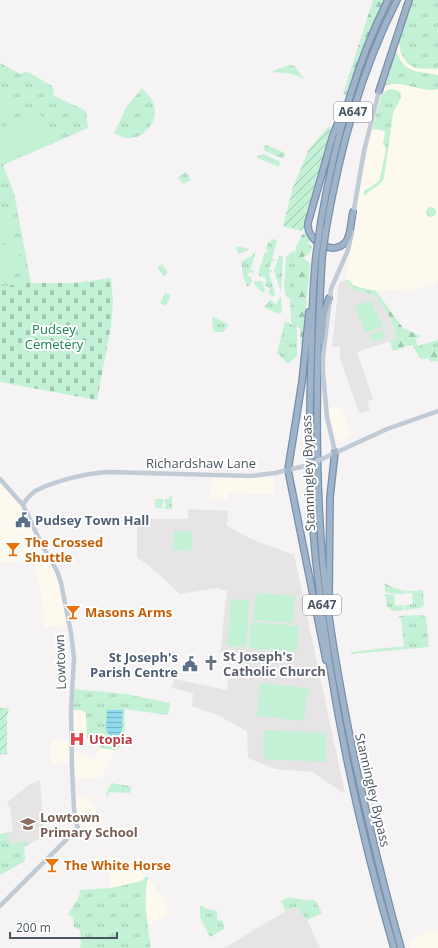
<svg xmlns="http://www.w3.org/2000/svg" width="438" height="948" viewBox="0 0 438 948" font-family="'Open Sans',sans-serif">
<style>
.commercial{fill:#fdf9ef}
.education{fill:#e6e4e5}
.grass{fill:url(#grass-tufts)}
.forest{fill:url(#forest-firs)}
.cemetery{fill:url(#cemetery-stones)}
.garden{fill:url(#garden-furrows)}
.pitch{fill:#c3f1d5}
.water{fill:url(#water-rules)}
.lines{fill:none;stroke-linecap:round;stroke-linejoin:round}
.trunk-casing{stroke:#7690ad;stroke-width:8}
.secondary{stroke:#c1cbd6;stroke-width:4.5}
.trunk{stroke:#9fb4c9;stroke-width:5.5}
.trunk-bridge-casing{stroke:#7690ad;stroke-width:8;stroke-linecap:butt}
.secondary-bridge{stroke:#c1cbd6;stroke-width:4.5}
.trunk-bridge{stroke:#9fb4c9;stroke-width:5.5}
.labels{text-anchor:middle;stroke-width:4;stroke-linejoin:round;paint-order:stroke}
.shield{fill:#fff;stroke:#808990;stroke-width:1}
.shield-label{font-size:12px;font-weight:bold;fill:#4a5661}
.park-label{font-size:13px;fill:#17864f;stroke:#fff}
.street-label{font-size:13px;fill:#4a5661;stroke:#fff}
.service-label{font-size:13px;font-weight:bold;fill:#4e5e75;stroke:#fff;text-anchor:start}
.food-label{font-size:13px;font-weight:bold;fill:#c56008;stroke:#fff;text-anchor:start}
.worship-label{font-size:13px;font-weight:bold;fill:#5b616d;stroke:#fff;text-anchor:start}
.health-label{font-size:13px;font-weight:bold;fill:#be3a42;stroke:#fff;text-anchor:start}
.education-label{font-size:13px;font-weight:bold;fill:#785e54;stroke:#fff;text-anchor:start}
</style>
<defs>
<pattern id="grass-tufts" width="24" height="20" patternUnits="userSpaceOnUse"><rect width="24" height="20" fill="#c3f1d5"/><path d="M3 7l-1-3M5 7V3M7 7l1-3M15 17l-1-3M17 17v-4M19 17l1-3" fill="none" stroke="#a0c6b0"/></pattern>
<pattern id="forest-firs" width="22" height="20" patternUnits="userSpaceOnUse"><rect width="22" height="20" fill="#c3f1d5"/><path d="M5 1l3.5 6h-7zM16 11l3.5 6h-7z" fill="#a0c6b0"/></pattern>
<pattern id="cemetery-stones" width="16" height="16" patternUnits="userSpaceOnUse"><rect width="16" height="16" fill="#c3f1d5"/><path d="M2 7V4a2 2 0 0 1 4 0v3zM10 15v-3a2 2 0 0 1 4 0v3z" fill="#a0c6b0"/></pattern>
<pattern id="garden-furrows" width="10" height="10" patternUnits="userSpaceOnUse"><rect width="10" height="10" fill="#c3f1d5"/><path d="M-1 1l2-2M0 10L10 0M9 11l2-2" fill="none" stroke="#a0c6b0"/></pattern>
<pattern id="water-rules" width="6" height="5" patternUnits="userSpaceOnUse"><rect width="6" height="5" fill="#90daee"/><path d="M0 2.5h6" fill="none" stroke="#78b4c4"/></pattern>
</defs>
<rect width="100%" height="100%" fill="#f5f3f3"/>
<!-- commercial -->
<path class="commercial" d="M 399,42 L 401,53 L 407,63 L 415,68 L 438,69 L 438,281 L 435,284 L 413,291 L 344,289 L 360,189 L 374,120 Z
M 341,406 L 352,436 L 337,441 L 330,419 L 328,409 Z
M 275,473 L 274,494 L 228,493 L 228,499 L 210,499 L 212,476 Z
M 0,479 L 23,505 L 57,571 L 69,626 L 58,625 L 45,628 L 42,598 L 34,563 L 31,560 L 0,563 Z
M 71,710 L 81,710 L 86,713 L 87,738 L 79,740 L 79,742 L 72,743 L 72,753 L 84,754 L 95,760 L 100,748 L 115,750 L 101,779 L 73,777 L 72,763 L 51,763 L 51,739 L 72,740 Z
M 73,797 L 89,797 L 93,806 L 96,806 L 96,818 L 103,819 L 90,839 L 78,828 Z
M 109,852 L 126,863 L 146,876 L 142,881 L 110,888 Z
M 149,878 L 164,900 L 169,913 L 149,925 L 146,909 L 146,882 Z
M 433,930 L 438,932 L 438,948 L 411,948 L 409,942 Z"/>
<!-- education -->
<path class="education" d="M 345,280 L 353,289 L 375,295 L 390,317 L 397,339 L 357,352 L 373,399 L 367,401 L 370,410 L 359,413 L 340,358 L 340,347 L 332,347 L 339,283 Z
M 188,509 L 228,511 L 227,526 L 253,540 L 294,555 L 345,794 L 313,772 L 275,769 L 248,758 L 247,731 L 217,715 L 192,706 L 193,693 L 172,688 L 174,679 L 227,690 L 228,679 L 238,678 L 239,655 L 220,652 L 227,591 L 216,588 L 180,594 L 158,573 L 137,557 L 137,527 L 142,521 L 145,519 L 188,519 Z
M 40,780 L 44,836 L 24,847 L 25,861 L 0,875 L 0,834 L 13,831 L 10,808 L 7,802 L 29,785 Z
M 296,907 L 307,920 L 320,948 L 224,948 L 286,911 Z"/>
<!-- grass -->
<path class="grass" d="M 413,0 L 438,0 L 438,69 L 415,68 L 407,63 L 401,53 L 399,42 Z
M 396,50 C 403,74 419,71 438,75 L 438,89 C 424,94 401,79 385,86 Z
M 0,63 L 20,74 L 26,72 L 30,73 L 52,86 L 54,92 L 53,95 L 86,111 L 88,128 L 3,165 L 14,193 L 31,283 L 0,287 Z
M 289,65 L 295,66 L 304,79 L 293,74 L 273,72 L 273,71 Z
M 142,88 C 146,93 153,99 154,105 C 159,122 143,140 126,138 C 122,137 118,135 114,133 L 126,108 Z
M 389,89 L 396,90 L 400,92 L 401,98 L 395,109 L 393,114 L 384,178 C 380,187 371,188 366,195 L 363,195 L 364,191 L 378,182 L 380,178 L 386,149 L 385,146 L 383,145 L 385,131 L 372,129 L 382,94 Z
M 266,145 L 285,153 L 283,158 L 281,158 L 265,151 L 263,146 Z
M 263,154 L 279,161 L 280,163 L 279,167 L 256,157 Z
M 186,172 L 191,180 L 183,184 L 178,177 Z
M426 212a5 5 0 1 1 10 0a5 5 0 1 1-10 0Z
M 271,239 L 277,240 L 272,259 L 276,261 L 272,261 L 269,269 L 272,271 L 272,272 L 269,273 L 275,293 L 276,293 L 273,297 L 268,293 L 270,289 L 265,285 L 266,278 L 259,276 L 259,270 L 265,252 L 268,252 L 268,251 L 266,250 L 268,242 L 270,242 Z
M 236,246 L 250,249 L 239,254 L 238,253 Z
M 256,251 L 250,270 L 254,271 L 253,273 L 249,272 L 247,276 L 251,277 L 252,281 L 249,286 L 247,286 L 244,279 L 241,262 L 251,256 Z
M 293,251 L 295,251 L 296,256 L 294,295 L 292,298 L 294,321 L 297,331 L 297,356 L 288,364 L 277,353 L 285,322 L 288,322 L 294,326 L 291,321 L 290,298 L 286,297 L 284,287 L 286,257 Z
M 279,256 L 283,257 L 281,292 L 274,271 Z
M 162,264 L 168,273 L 164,276 L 157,268 Z
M 255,281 L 262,281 L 265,290 L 263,293 L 256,286 L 254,283 Z
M 165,293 L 171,295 L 166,306 L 160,303 Z
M 281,296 L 282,312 L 279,314 L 264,307 L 270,300 L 276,304 Z
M 212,316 L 229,325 L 223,332 L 215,332 L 213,329 Z
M 401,338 L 407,338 L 413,344 L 404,347 Z
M 438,340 L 438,352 L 431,349 L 423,349 L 421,345 Z
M 170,496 L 172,496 L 172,509 L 164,509 L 166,504 L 164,502 L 165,499 L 169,499 Z
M 155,499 L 163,499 L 163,502 L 162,504 L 163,508 L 155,508 Z
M 384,583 C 399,591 406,592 423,590 L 424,605 L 420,608 L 405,610 L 405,605 L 413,604 L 412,593 L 394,594 L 385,592 L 385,587 Z
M 385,594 L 394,595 L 395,606 L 387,607 Z
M 404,605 L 404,610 L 393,611 L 388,607 Z
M 422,615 L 426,617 L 429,647 L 351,654 L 351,652 L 404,646 L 401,618 L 399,618 L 399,616 Z
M 73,689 L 126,694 L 170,703 L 168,715 L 125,709 L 124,745 L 115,750 L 100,748 L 100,737 L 87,738 L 86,713 L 81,710 L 71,710 Z
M 111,783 L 129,786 L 131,788 L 130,793 L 110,792 L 106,798 L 107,792 Z
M 8,833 L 10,844 L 27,841 L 29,844 L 24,847 L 25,861 L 0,875 L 0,834 Z
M 146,876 L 149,878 C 141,888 149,934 151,948 L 80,948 L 81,944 L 80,930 L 74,927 L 73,918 L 68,914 L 79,897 L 80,890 L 110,888 L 129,884 L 142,881 Z
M 287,898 C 297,897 305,902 315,900 L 322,913 L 307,920 L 296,907 L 286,911 L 281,901 Z
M 200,905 L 207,909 L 217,911 L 217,919 L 223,921 L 224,929 L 210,937 L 200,917 Z"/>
<!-- forest -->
<path class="forest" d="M 373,0 L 384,0 L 346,95 L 343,94 Z
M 306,233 L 311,239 L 309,244 L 312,247 C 311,253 308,255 303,257 L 310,264 L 302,347 L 301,346 L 300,328 L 296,327 L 294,321 L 292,298 L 294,295 L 296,247 L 302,235 Z
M 345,280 L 349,280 L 354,286 L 376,291 L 403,328 L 421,336 L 415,339 L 418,346 L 421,345 L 423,348 L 438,351 L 438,361 L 431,362 L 428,358 L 421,359 C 415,352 414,345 407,338 L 401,338 L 404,347 L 393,351 L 390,341 L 397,338 L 390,317 L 375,295 L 353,289 Z"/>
<!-- cemetery -->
<path class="cemetery" d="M 111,278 L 113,302 L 111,326 L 97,400 L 0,382 L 0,287 L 28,283 L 74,283 Z"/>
<!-- garden -->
<path class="garden" d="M 329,126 L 333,135 L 308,223 L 302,231 L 283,226 L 293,187 L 309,149 Z
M 0,708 L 9,708 L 7,717 L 7,754 L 0,755 Z"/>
<!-- pitch -->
<path class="pitch" d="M 0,83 L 14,114 L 0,121 Z
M 39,111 L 52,141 L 3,163 L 0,156 L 0,128 Z
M 2,209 L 12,236 L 0,240 L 0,210 Z
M 14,242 L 23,268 L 0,276 L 0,246 Z
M 371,301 L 383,327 L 366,333 L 354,306 Z
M 383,330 L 385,338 L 372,342 L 370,335 Z
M 174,531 L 192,532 L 191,551 L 173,550 Z
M 256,593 L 295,596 L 292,623 L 253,620 Z
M 231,599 L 250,600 L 246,647 L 227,646 Z
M 251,622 L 299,626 L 297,652 L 249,648 Z
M 260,683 L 308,688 L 304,721 L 257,716 Z
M 264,730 L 326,733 L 326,762 L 263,759 Z"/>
<!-- water -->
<path class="water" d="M 107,710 L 123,710 L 121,739 L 117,741 L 111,741 L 106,729 Z"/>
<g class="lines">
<!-- trunk casing -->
<g class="trunk-casing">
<path id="trunk" d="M 379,91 L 409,0
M 342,113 L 333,135 L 308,223 C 306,242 336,258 347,240 C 351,233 351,221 353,212
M 321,221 C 334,146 353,69 388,0
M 326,229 C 340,149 360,73 397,0
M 316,256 C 312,291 312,326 311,361 C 309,428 309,495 316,562 C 330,692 357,822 394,948
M 322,258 C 316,361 314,463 323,566 C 329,631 341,694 354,757 C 368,821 383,885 401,948
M 309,312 L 302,382 L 288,470 L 326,660
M 321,342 L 324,313 L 329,298
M 329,598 L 330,497 L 335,452"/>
</g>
<!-- secondary -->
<path class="secondary" d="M 353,215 L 364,151 L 379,91
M 335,452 L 327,417 L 323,373 L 323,357 L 331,289 L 348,250 L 352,232
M 322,459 L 387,429 L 438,411
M 0,479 L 23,505 L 42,545 L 57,571 L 61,583 L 71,633 L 74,658 L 71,710 L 72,767 L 74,809 L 76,822 L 78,828 L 0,906
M 23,505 C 26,499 30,495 35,491 C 54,481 87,473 108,472 L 251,476 L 275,473 L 305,466"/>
<!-- trunk -->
<use href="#trunk" class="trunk"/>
<!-- trunk-bridge casing -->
<g class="trunk-bridge-casing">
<path id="trunk-bridge" d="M 316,256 L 321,221
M 322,258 L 326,229"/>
</g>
<!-- secondary-bridge -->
<path class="secondary-bridge" d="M 305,466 L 322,459"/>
<!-- trunk-bridge -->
<use href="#trunk-bridge" class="trunk-bridge"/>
</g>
<!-- icons -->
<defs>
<g id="civic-bare" transform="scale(1.2)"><path d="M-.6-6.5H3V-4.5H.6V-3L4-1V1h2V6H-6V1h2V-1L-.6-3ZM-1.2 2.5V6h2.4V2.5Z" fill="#5c6f8a" stroke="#fff" stroke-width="2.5" paint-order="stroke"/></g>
<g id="bar-bare" transform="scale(1.2)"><path d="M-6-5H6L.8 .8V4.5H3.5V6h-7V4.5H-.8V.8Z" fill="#e8710a" stroke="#fff" stroke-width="2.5" paint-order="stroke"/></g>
<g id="church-bare" transform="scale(1.2)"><path d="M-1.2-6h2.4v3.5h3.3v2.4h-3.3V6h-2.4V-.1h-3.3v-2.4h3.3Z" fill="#6b7280" stroke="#fff" stroke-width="2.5" paint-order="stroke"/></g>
<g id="hospital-bare" transform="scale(1.2)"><path d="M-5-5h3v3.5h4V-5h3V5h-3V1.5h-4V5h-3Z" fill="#e0444e" stroke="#fff" stroke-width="2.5" paint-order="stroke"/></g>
<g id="school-bare" transform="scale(1.2)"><path d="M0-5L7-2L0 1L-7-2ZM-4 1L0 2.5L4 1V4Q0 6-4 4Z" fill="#8d6e63" stroke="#fff" stroke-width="2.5" paint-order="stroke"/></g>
</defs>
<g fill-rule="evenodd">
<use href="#civic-bare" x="23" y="520"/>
<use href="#bar-bare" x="13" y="549"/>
<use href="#bar-bare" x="73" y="612"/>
<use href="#church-bare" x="211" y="663"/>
<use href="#civic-bare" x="190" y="664"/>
<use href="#hospital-bare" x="77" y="739"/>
<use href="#school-bare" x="28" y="824"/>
<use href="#bar-bare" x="52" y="865"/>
</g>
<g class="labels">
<!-- shield labels -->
<g class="shield">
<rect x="334" y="102" width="38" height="20" rx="3"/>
<rect x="303" y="595" width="38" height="20" rx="3"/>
</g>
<g class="shield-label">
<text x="353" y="116">A647</text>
<text x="322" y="609">A647</text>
</g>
<!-- park labels -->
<g class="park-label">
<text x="54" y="334">Pudsey<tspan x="54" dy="15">Cemetery</tspan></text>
</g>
<!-- street labels -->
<g class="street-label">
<text x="201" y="468">Richardshaw Lane</text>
<text transform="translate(308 473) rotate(-92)" y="5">Stanningley Bypass</text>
<text transform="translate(60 662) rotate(-92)" y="5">Lowtown</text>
<text transform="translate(373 790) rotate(77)" y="5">Stanningley Bypass</text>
</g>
<!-- service labels -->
<g class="service-label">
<text x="35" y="525">Pudsey Town Hall</text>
<text x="178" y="662" text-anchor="end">St Joseph's<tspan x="178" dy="15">Parish Centre</tspan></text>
</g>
<!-- food labels -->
<g class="food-label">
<text x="25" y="547">The Crossed<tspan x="25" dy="15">Shuttle</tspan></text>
<text x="85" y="617">Masons Arms</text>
<text x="64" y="870">The White Horse</text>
</g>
<!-- worship labels -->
<g class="worship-label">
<text x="223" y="661">St Joseph's<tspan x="223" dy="15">Catholic Church</tspan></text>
</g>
<!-- health labels -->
<g class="health-label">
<text x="89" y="744">Utopia</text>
</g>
<!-- education labels -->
<g class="education-label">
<text x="40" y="822">Lowtown<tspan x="40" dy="15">Primary School</tspan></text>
</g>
</g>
<!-- scale -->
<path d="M10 932v6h107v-6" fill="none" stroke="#4a5661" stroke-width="2"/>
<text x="16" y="932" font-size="12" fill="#4a5661" stroke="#ffffff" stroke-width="3" paint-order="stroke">200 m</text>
</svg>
